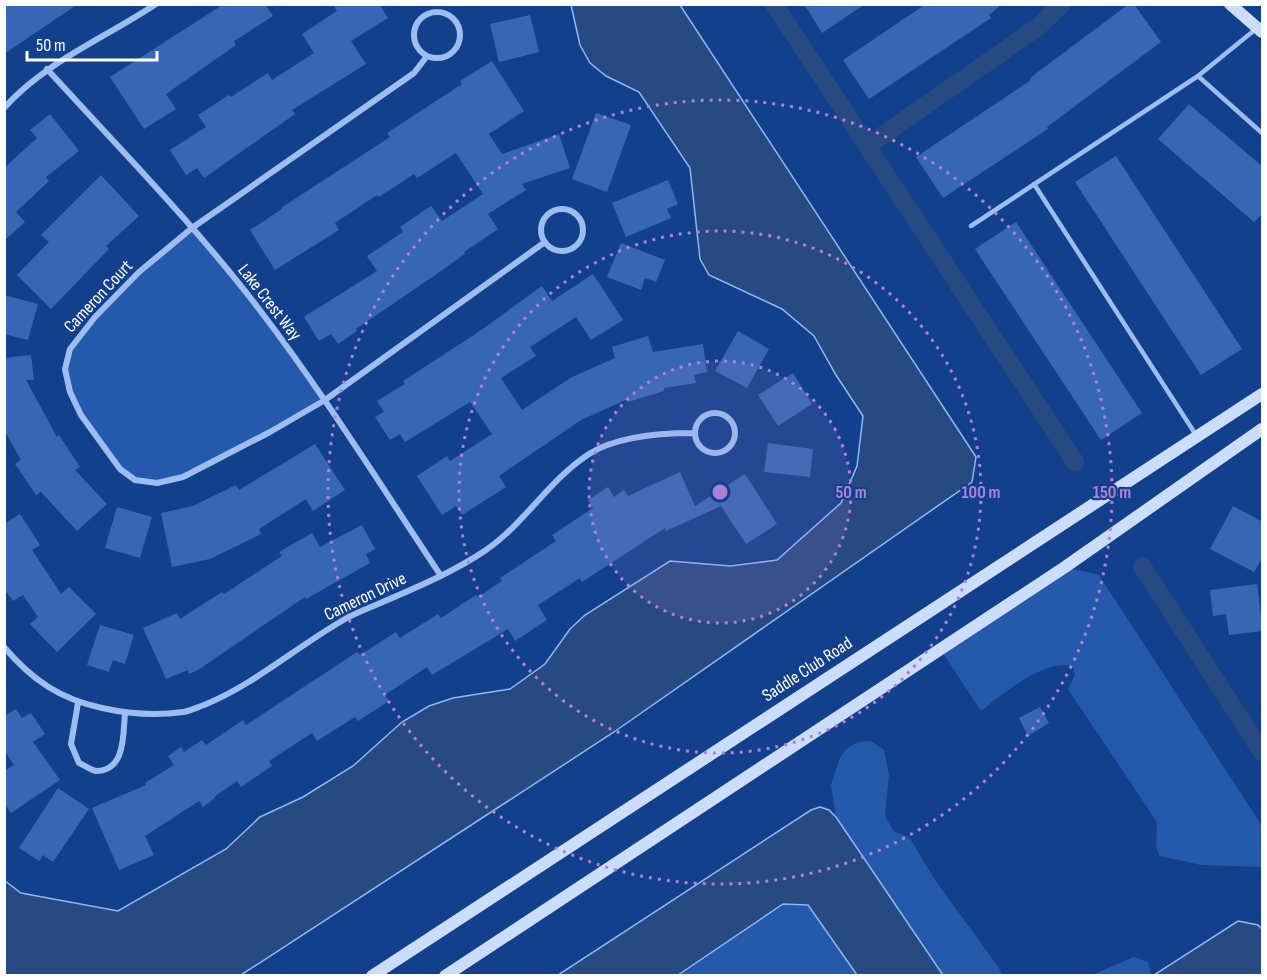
<svg xmlns="http://www.w3.org/2000/svg" width="1267" height="980" viewBox="0 0 1267 980" font-family="'Sofia Sans Condensed',sans-serif">
<style>
.green{fill:#2559ac}
.water{fill:#284a83;stroke:#8eb7f4;stroke-width:1.5}
.lines{fill:none;stroke-linecap:round;stroke-linejoin:round}
.canal{stroke:#284a83;stroke-width:18}
.building{fill:#3767b4}
.lane{stroke:#9dbdf1;stroke-width:4.5}
.street{stroke:#9dbdf1;stroke-width:6}
.secondary{stroke:#cbddfb;stroke-width:12}
.ring{fill:none;stroke:#b080d9;stroke-width:3;stroke-dasharray:3 6}
.labels{text-anchor:middle;stroke-width:4.5;stroke-linejoin:round;paint-order:stroke}
.street-label{font-size:18px;fill:#fff;stroke:#13408d}
.centre{fill:#b080d9;stroke:#13408d;stroke-width:3}
.ring-label{font-size:18px;text-anchor:middle;font-weight:bold;fill:#b080d9;stroke:#13408d;stroke-width:4.5;stroke-linejoin:round;paint-order:stroke}
</style>
<rect width="100%" height="100%" fill="#13408d"/>
<!-- green -->
<path class="green" d="M 192,228 L 258,308 L 325,400 L 183,477 L 157,483 L 135,480 L 120,469 L 81,415 L 70,392 L 65,369 L 70,349 L 139,272 Z
M 1065,567 L 1099,575 L 1262,826 L 1262,867 L 1201,865 L 1160,856 L 1156,847 L 1157,822 L 1068,689 L 1075,675 L 1073,667 C 1049,656 999,696 981,711 L 941,650 Z
M 871,741 L 884,750 L 889,775 L 885,816 L 894,832 L 909,837 L 935,880 L 999,968 L 1002,975 L 943,975 L 836,817 L 831,785 L 840,758 L 846,749 L 858,742 Z
M 783,904 L 808,905 L 857,975 L 678,976 Z
M 1134,957 L 1148,962 L 1151,975 L 1092,975 Z"/>
<!-- water -->
<path class="water" d="M 571,5 L 680,5 L 976,457 L 972,482 L 614,732 L 241,975 L 5,975 L 5,881 L 21,893 L 118,911 L 226,849 L 260,817 L 303,797 L 353,766 L 402,722 L 429,706 L 453,698 L 510,689 L 545,664 L 570,629 L 585,615 L 670,561 L 730,566 L 777,560 L 841,503 L 857,466 L 863,416 L 836,375 L 814,336 L 782,309 L 709,275 L 700,259 L 690,168 L 639,92 L 606,76 L 590,63 L 580,45 Z
M 820,807 L 829,810 L 836,817 L 943,975 L 857,975 L 808,905 L 783,904 L 678,975 L 558,975 L 811,810 Z
M 1238,921 L 1258,925 L 1262,929 L 1262,975 L 1154,975 Z"/>
<g class="lines">
<!-- canal -->
<path class="canal" d="M 774,4 L 1075,462
M 867,146 L 1038,27 L 1062,4
M 1142,566 L 1262,752"/>
</g>
<!-- building -->
<path class="building" d="M 4,4 L 78,4 L 4,54 Z
M 224,4 L 265,4 L 273,16 L 234,41 L 236,45 L 166,94 L 176,109 L 144,129 L 110,77 Z
M 333,4 L 379,4 L 388,18 L 351,41 L 366,64 L 292,110 L 295,114 L 204,178 L 197,168 L 186,175 L 170,150 L 206,127 L 198,115 L 229,95 L 231,97 L 268,73 L 272,80 L 314,53 L 302,34 L 337,11 Z
M 804,4 L 865,4 L 822,33 Z
M 926,4 L 1002,4 L 989,15 L 991,18 L 869,99 L 843,60 Z
M 1129,4 L 1134,4 L 1161,42 L 1047,127 L 1048,129 L 943,198 L 916,157 L 1031,80 L 1030,78 Z
M 530,15 L 539,52 L 499,62 L 490,24 Z
M 492,61 L 524,111 L 489,134 L 502,154 L 559,134 L 570,168 L 522,184 L 526,190 L 488,214 L 498,229 L 464,252 L 465,254 L 428,280 L 356,329 L 357,331 L 338,344 L 331,334 L 319,341 L 304,317 L 377,271 L 367,256 L 403,232 L 400,227 L 431,206 L 442,221 L 483,194 L 456,153 L 417,178 L 414,174 L 379,197 L 377,195 L 335,223 L 339,230 L 275,270 L 250,230 L 282,209 L 281,208 L 390,137 L 387,133 L 462,84 L 460,81 Z
M 1189,104 L 1263,167 L 1263,213 L 1254,222 L 1158,139 Z
M 596,113 L 631,125 L 607,192 L 572,179 Z
M 50,114 L 79,151 L 46,177 L 49,181 L 16,212 L 25,222 L 4,241 L 4,168 L 37,138 L 30,130 Z
M 1116,156 L 1242,349 L 1201,375 L 1075,182 Z
M 101,175 L 139,216 L 106,246 L 109,249 L 51,309 L 17,275 L 49,242 L 41,235 Z
M 668,180 L 678,204 L 667,209 L 671,218 L 626,237 L 612,203 Z
M 1016,222 L 1142,413 L 1101,440 L 975,249 Z
M 621,243 L 665,260 L 656,282 L 645,278 L 641,290 L 607,277 Z
M 593,274 L 623,320 L 591,340 L 576,317 L 530,347 L 536,356 L 501,378 L 522,410 L 572,377 L 615,358 L 612,347 L 648,336 L 653,352 L 703,344 L 707,372 L 694,375 L 696,383 L 664,388 L 664,391 L 628,402 L 628,399 L 581,420 L 499,476 L 506,487 L 462,515 L 456,506 L 442,515 L 417,476 L 447,456 L 450,461 L 492,434 L 470,402 L 405,442 L 400,434 L 390,440 L 375,417 L 384,412 L 377,401 L 405,384 L 403,381 L 477,333 L 542,286 L 552,301 Z
M 4,295 L 38,304 L 28,340 L 4,334 Z
M 738,331 L 769,349 L 747,388 L 715,371 Z
M 31,355 L 34,380 L 26,380 L 57,437 L 59,435 L 80,467 L 75,470 L 107,504 L 77,531 L 41,492 L 36,495 L 15,464 L 21,460 L 4,430 L 4,358 Z
M 793,373 L 812,404 L 778,426 L 758,395 Z
M 768,443 L 813,449 L 810,477 L 764,472 Z
M 315,444 L 345,490 L 313,511 L 306,499 L 259,529 L 261,534 L 210,559 L 172,567 L 161,513 L 193,506 L 236,485 L 239,490 Z
M 680,472 L 695,506 L 745,474 L 777,524 L 746,544 L 721,506 L 666,531 L 665,528 L 582,582 L 580,578 L 538,605 L 547,620 L 515,641 L 508,629 L 432,675 L 427,667 L 385,695 L 389,701 L 358,721 L 355,717 L 317,741 L 312,733 L 269,761 L 272,766 L 241,787 L 237,781 L 214,797 L 215,798 L 203,807 L 199,801 L 145,836 L 154,855 L 119,870 L 92,808 L 146,785 L 145,783 L 174,765 L 168,756 L 181,747 L 184,752 L 202,740 L 206,745 L 243,720 L 246,725 L 357,652 L 360,655 L 396,632 L 400,638 L 438,614 L 441,618 L 476,595 L 478,597 L 502,581 L 500,578 L 556,541 L 552,535 L 593,508 L 588,500 L 608,487 L 614,497 L 624,490 L 628,496 Z
M 1233,506 L 1263,522 L 1263,557 L 1254,572 L 1210,549 Z
M 117,507 L 152,517 L 140,558 L 105,548 Z
M 20,514 L 40,545 L 32,550 L 61,594 L 69,587 L 96,614 L 57,652 L 30,624 L 38,617 L 23,595 L 13,601 L 4,589 L 4,524 Z
M 362,525 L 375,549 L 366,554 L 370,563 L 306,599 L 305,597 L 198,670 L 189,674 L 188,670 L 166,679 L 143,628 L 177,613 L 180,619 L 222,592 L 224,594 L 282,556 L 279,552 L 312,533 L 320,547 Z
M 1257,584 L 1263,631 L 1229,635 L 1226,614 L 1213,616 L 1210,590 Z
M 100,625 L 134,635 L 125,664 L 113,660 L 109,672 L 87,665 Z
M 1040,707 L 1049,723 L 1028,736 L 1019,718 Z
M 16,709 L 22,718 L 31,713 L 45,734 L 33,742 L 60,780 L 11,813 L 4,803 L 4,771 L 14,765 L 4,750 L 4,716 Z
M 58,788 L 89,809 L 53,862 L 43,855 L 39,861 L 19,848 Z"/>
<g class="lines">
<!-- lane -->
<path class="lane" d="M 1198,76 L 1262,133
M 1034,184 L 1196,435
M 971,226 L 1198,76 L 1262,24"/>
<!-- street -->
<path class="street" d="M414 35a23 23 0 1 1 46 0a23 23 0 1 1-46 0Z
M 427,56 L 414,73 L 192,228 L 139,272 L 95,317 L 70,349 L 65,369 L 70,392 L 81,415 L 120,469 L 135,480 L 157,483 L 183,477 L 270,432 L 325,400 L 545,242
M 47,69 C 119,148 194,224 259,309 C 324,394 381,486 441,576
M 4,108 C 45,62 105,38 156,4
M541 230a21 21 0 1 1 42 0a21 21 0 1 1-42 0Z
M695 433a20 20 0 1 1 40 0a20 20 0 1 1-40 0Z
M 4,647 C 32,680 60,699 102,708 C 129,714 156,716 183,712 C 190,711 198,707 204,705 C 253,685 294,649 340,622 C 354,613 370,608 385,601 C 420,586 455,571 486,550 C 525,523 549,480 589,454 C 617,436 662,433 694,433
M 78,703 L 71,744 L 79,763 C 84,765 91,770 96,771 C 126,771 123,733 125,713"/>
<!-- secondary -->
<path class="secondary" d="M 1230,4 L 1262,32
M 372,976 L 1262,394
M 445,976 L 1065,567 L 1262,429"/>
</g>
<!-- distance rings -->
<circle cx="720" cy="492" r="131" fill="#b080d9" fill-opacity=".12"/>
<g class="ring">
<circle cx="720" cy="492" r="131"/>
<circle cx="720" cy="492" r="261"/>
<circle cx="720" cy="492" r="392"/>
</g>
<g class="labels">
<!-- street labels -->
<g class="street-label">
<text transform="translate(98 296) rotate(-47)" y="6">Cameron Court</text>
<text transform="translate(270 302) rotate(52)" y="6">Lake Crest Way</text>
<text transform="translate(365 596) rotate(-26)" y="6">Cameron Drive</text>
<text transform="translate(807 669) rotate(-33)" y="6">Saddle Club Road</text>
</g>
</g>
<circle cx="720" cy="492" r="9" class="centre"/>
<g class="ring-label">
<text x="851" y="498">50 m</text>
<text x="981" y="498">100 m</text>
<text x="1112" y="498">150 m</text>
</g>
<!-- border -->
<rect width="1267" height="980" fill="none" stroke="#ffffff" stroke-width="12"/>
<!-- scale -->
<path d="M27 51v9h130v-9" fill="none" stroke="#ffffff" stroke-width="3"/>
<text x="36" y="51" font-size="18" fill="#ffffff" stroke="#13408d" stroke-width="4.5" paint-order="stroke">50 m</text>
</svg>
